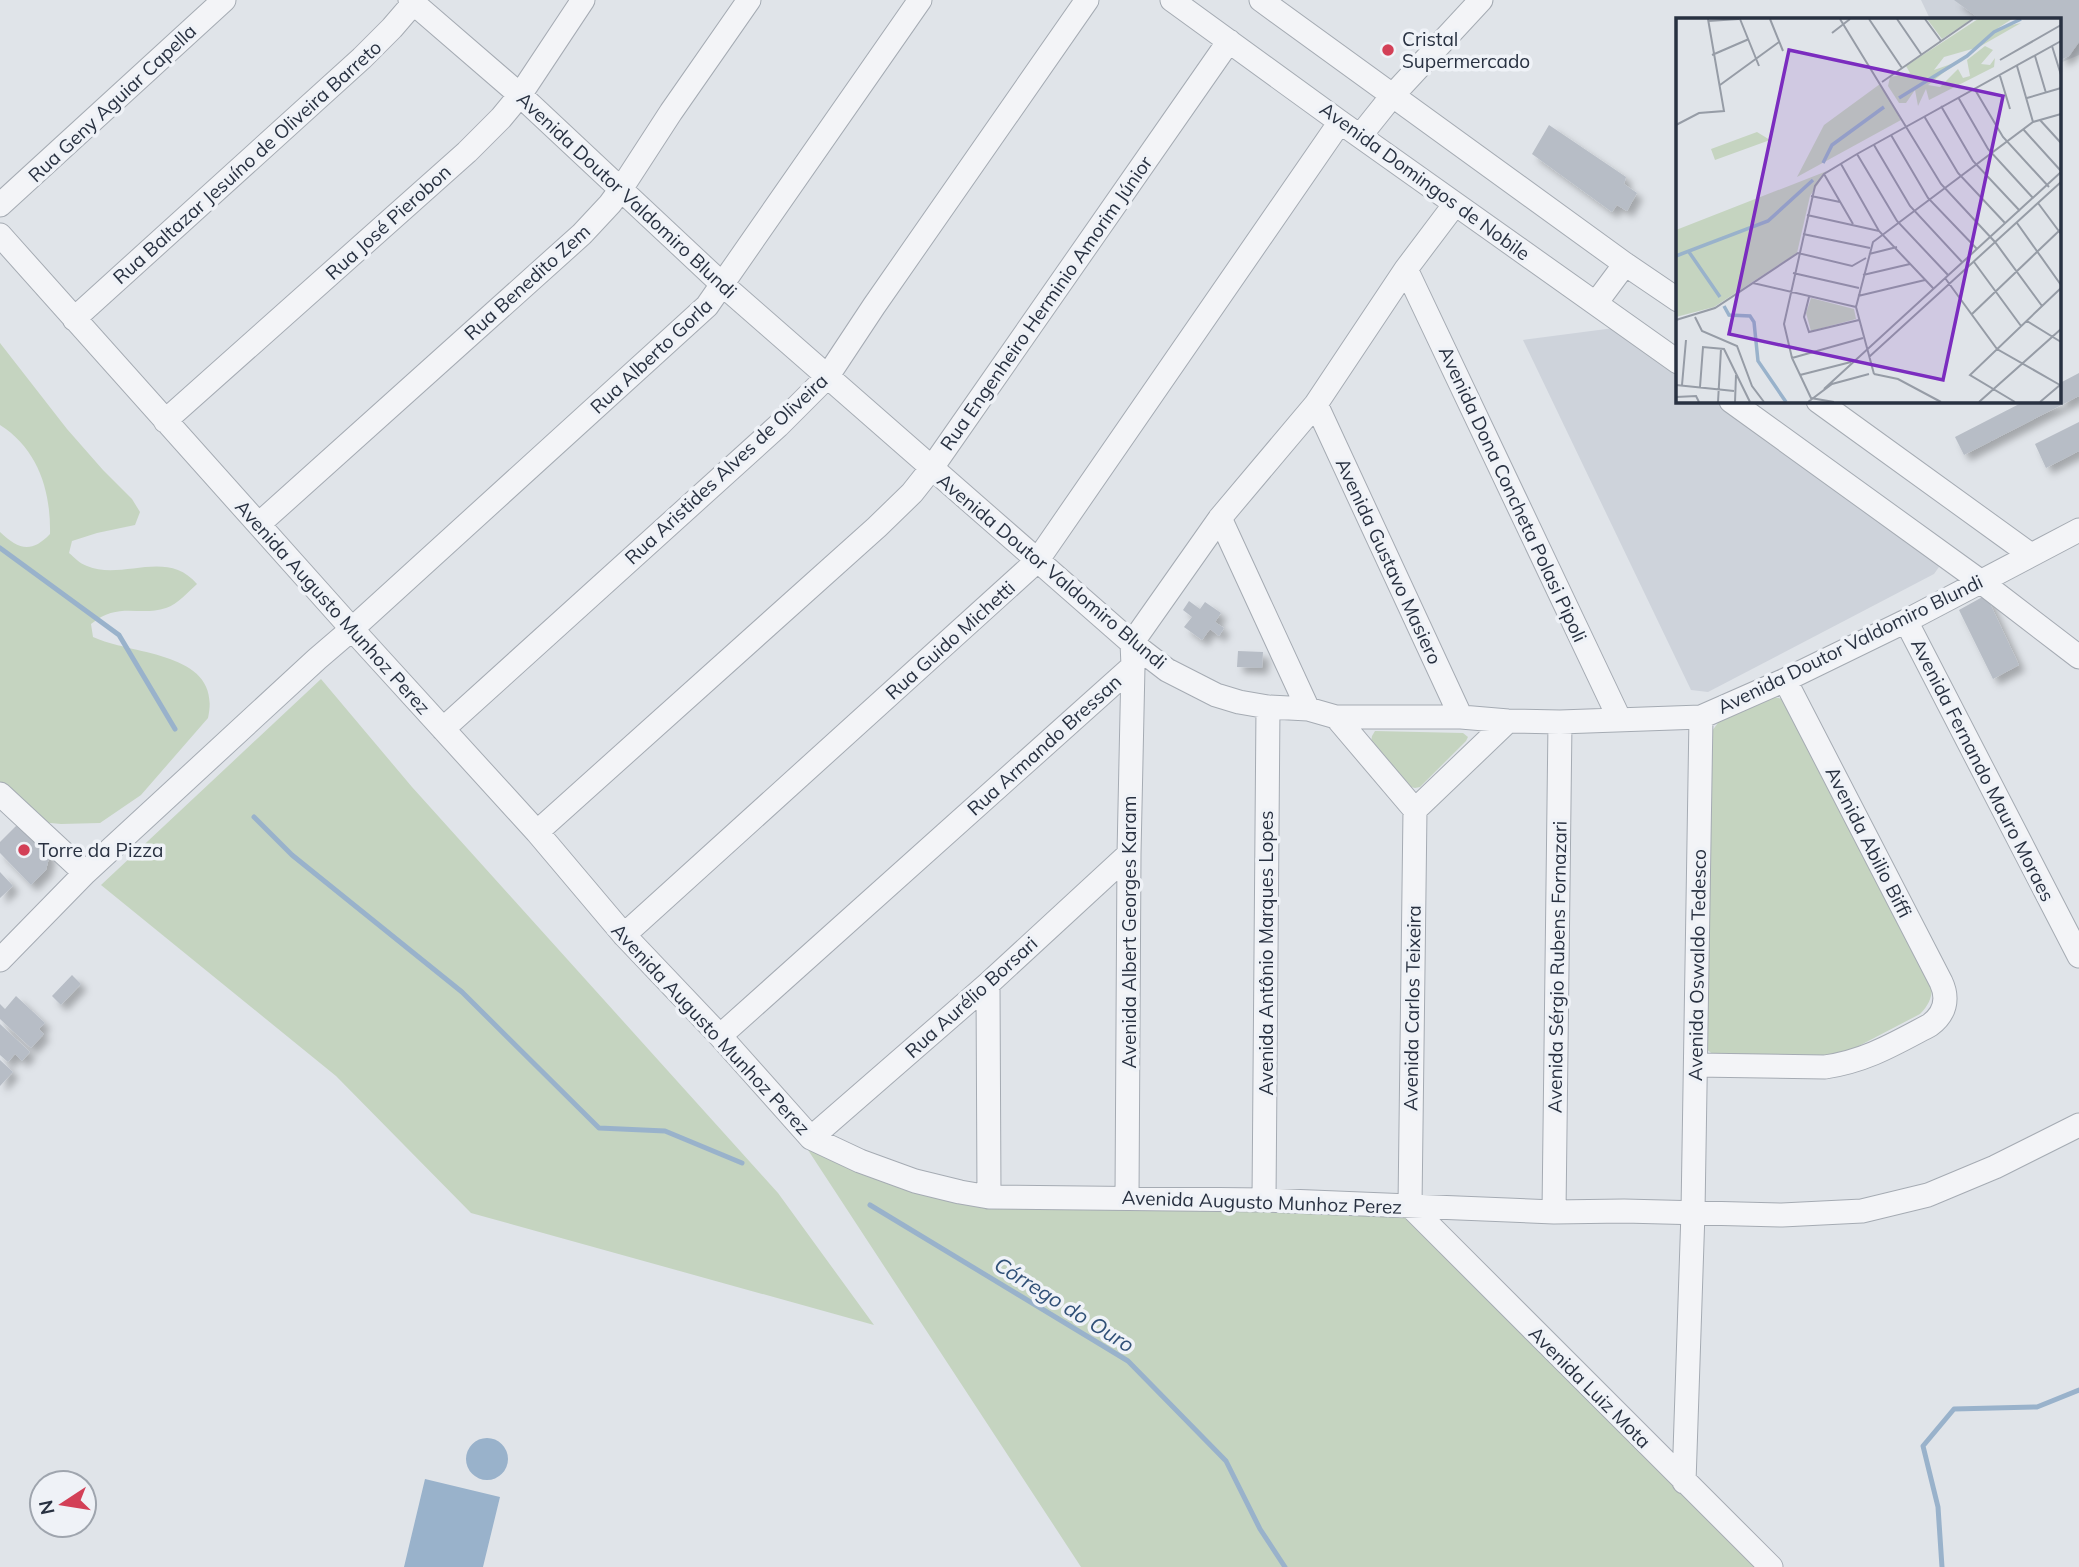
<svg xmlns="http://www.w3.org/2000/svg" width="2079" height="1567" viewBox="0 0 2079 1567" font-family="Mulish,sans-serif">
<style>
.built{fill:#ced3db}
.green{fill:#c5d4c0}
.water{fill:#99b2cb}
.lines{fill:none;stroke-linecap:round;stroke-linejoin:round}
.stream{stroke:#99b2cb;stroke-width:5}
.building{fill:#b7bdc6;filter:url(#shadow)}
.minor-casing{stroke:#a5abb3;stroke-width:25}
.minor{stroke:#f3f4f7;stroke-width:23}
.poi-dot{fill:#d34057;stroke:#eff2f7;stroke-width:2.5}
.labels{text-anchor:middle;stroke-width:7;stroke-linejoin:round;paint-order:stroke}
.poi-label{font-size:19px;fill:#283141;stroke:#eff2f7;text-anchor:start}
.street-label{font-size:19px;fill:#283141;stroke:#eff2f7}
.water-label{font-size:21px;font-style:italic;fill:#305077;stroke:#eff2f7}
.inset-river{fill:none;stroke:#99b2cb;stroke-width:3.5}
.inset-road{fill:none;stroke:#969ca6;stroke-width:2}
.view{fill:#7b2cbf;fill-opacity:0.15;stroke:#7b2cbf;stroke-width:3.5}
.inset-edge{fill:none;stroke:#283141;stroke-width:3.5}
</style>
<defs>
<filter id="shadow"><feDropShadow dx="6" dy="6" stdDeviation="3.5" flood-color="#0004"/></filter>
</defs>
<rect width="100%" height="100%" fill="#e0e4e9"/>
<!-- built -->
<path class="built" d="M 1921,0 L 2079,0 L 2079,55 L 2060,63 L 2060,19 L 1930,19 Z
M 1614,328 L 1678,374 L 1678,401 L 1715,401 L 1919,547 L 1936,560 L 1939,567 L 1934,574 L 1708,692 L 1691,690 L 1523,340 Z"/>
<!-- green -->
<path class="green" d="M 0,343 L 67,429 L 103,470 L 132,499 L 140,512 L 135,525 L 97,533 L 72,541 L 69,553 C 75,558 79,563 87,566 C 122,581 167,548 197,584 C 188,592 178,604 166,608 C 139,617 119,601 91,624 L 93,637 C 134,656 223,651 208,718 L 141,795 L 100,823 L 61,824 L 40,822 L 0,785 L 0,532 C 18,549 31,554 50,534 C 51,491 38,449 0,425 Z
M 321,679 L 412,787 L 778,1193 L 874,1325 L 471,1213 L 336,1076 L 101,885 Z
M 1774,697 L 1783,699 L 1932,987 C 1932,998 1928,1006 1920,1014 L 1853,1049 L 1816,1059 L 1714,1055 L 1706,1049 L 1712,731 L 1720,720 Z
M 1375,731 L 1463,733 L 1468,737 L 1466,741 L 1420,787 L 1415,788 L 1411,787 L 1371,742 L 1372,736 Z
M 791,1124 L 989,1208 L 1409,1209 L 1758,1567 L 1081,1567 Z"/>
<!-- water -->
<path class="water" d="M466 1459a21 21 0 1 1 42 0a21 21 0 1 1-42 0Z
M 425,1479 L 500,1497 L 483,1567 L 404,1567 Z"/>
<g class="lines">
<!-- stream -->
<path class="stream" d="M 0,548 L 119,635 L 175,729
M 254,817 L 292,855 L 462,992 L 599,1128 L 665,1131 L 742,1163
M 870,1205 L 1128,1361 L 1226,1461 L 1260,1529 L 1285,1567
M 1942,1567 L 1938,1507 L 1923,1446 L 1954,1409 L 2037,1407 L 2079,1390"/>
</g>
<!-- building -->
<path class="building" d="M 1954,0 L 2079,0 L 2079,42 L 2069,56 L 2060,60 L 2060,19 L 1980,19 Z
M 1549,125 L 1626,177 L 1624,184 L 1637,193 L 1627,211 L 1617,205 L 1612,212 L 1532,154 Z
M 2079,373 L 2079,396 L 1964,455 L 1955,437 L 2025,401 L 2060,401 L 2060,383 Z
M 2079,422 L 2079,451 L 2046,468 L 2035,444 Z
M 1986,595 L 2019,665 L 1993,679 L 1959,610 Z
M 1189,601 L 1200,609 L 1205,602 L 1221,613 L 1215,622 L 1224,628 L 1219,636 L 1210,629 L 1202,640 L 1184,627 L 1192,617 L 1183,610 Z
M 1238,651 L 1263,652 L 1262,668 L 1237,667 Z
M 21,821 L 47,846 L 49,858 L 46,870 L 31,885 L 0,853 L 0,842 Z
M 0,872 L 13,886 L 0,898 Z
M 72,975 L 81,984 L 61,1005 L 52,996 Z
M 16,996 L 45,1023 L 39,1029 L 44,1034 L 31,1048 L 0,1019 L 0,1004 L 5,1009 Z
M 0,1024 L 30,1052 L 22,1061 L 15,1054 L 8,1062 L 0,1055 Z
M 0,1060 L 13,1072 L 0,1086 Z"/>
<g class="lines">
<!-- minor casing -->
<g class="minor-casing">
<path id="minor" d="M 410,0 L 520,95 L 723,285 L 1132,643 L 1167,670 L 1216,695 L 1239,702 L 1268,707 L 1308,709 L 1336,717 L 1461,717 L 1508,721 L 1560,722 L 1701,717 L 1785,680 L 1906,621 L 2079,530
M 1172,0 L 1340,122 L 1678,362
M 1261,0 L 1625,264 L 1678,300
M 1360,136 L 1392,96 L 1481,0
M 0,205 L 224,0
M 0,235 L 352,629 L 537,832 L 624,935 L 720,1036 L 811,1138 L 860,1161 L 915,1181 L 960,1192 L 989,1197 L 1264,1200 L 1554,1212 L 1624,1211 L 1782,1215 L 1862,1211 L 1928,1195 L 1995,1167 L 2079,1125
M 1406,269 L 1619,718
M 1596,303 L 1625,264
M 74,319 L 362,58 L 392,28 L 416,0
M 1731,401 L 1980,581 L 2079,657
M 1818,401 L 2031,555
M 1316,404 L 1461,717
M 165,421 L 467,152 L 501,118 L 520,95 L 583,0
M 1220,518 L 1308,709
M 259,524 L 582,234 L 610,204 L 621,189 L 671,112 L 749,0
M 1906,621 L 2079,956
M 1336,717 L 1415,810 L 1410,1206 L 1771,1567
M 443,729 L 778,426 L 827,377 L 874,306 L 1087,0
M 0,794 L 85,873
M 1415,810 L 1508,721
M 537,832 L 877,527 L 912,493 L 931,469 L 1229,41
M 624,935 L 1037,561 L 1340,122
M 0,960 L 85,873 L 317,659 L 352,629 L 707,306 L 920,0
M 988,984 L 989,1197
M 720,1036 L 1133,666 L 1132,643 L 1220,518 L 1316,404 L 1406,269 L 1455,204
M 1696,1065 L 1825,1067 C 1866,1061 1894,1044 1930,1025 C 1945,1014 1949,999 1941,982 L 1785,680
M 811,1138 L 988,984 L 1129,854
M 1127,1198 L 1129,854 L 1133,666
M 1264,1200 L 1268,707
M 1554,1212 L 1560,722
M 1684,1482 L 1693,1212 L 1701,717"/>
</g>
<!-- minor -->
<use href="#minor" class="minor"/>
</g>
<!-- markers -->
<g class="poi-dot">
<circle cx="1388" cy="50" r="7"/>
<circle cx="24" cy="850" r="7"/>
</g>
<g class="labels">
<!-- poi labels -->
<g class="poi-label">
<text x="1402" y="46">Cristal<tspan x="1402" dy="22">Supermercado</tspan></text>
<text x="38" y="857">Torre da Pizza</text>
</g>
<!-- street labels -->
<g class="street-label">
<text transform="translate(112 103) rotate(-43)" y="7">Rua Geny Aguiar Capella</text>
<text transform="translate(247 162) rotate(-42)" y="7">Rua Baltazar Jesuíno de Oliveira Barreto</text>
<text transform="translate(1425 181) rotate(36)" y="7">Avenida Domingos de Nobile</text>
<text transform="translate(627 195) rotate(43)" y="7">Avenida Doutor Valdomiro Blundi</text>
<text transform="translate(388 222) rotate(-42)" y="7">Rua José Pierobon</text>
<text transform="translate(527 282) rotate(-42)" y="7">Rua Benedito Zem</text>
<text transform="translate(1046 303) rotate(-55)" y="7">Rua Engenheiro Herminio Amorim Júnior</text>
<text transform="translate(651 356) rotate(-43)" y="7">Rua Alberto Gorla</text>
<text transform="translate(726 469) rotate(-43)" y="7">Rua Aristides Alves de Oliveira</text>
<text transform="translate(1513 494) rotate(65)" y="7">Avenida Dona Concheta Polasi Pipoli</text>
<text transform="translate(1389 561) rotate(65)" y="7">Avenida Gustavo Masiero</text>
<text transform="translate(1052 571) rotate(40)" y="7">Avenida Doutor Valdomiro Blundi</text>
<text transform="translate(333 607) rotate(48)" y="7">Avenida Augusto Munhoz Perez</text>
<text transform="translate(950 640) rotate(-42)" y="7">Rua Guido Michetti</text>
<text transform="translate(1850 644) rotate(-26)" y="7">Avenida Doutor Valdomiro Blundi</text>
<text transform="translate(1044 745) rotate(-42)" y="7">Rua Armando Bressan</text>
<text transform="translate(1983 770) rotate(63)" y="7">Avenida Fernando Mauro Moraes</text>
<text transform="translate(1869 842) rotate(63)" y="7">Avenida Abilio Biffi</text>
<text transform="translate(1129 932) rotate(-90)" y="7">Avenida Albert Georges Karam</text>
<text transform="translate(1266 953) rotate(-90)" y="7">Avenida Antônio Marques Lopes</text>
<text transform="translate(1697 965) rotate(-89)" y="7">Avenida Oswaldo Tedesco</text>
<text transform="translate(1557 967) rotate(-89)" y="7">Avenida Sérgio Rubens Fornazari</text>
<text transform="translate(971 997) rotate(-42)" y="7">Rua Aurélio Borsari</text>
<text transform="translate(1412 1008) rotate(-89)" y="7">Avenida Carlos Teixeira</text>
<text transform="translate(711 1029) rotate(47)" y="7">Avenida Augusto Munhoz Perez</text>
<text transform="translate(1262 1202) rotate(2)" y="7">Avenida Augusto Munhoz Perez</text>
<text transform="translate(1590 1387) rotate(45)" y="7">Avenida Luiz Mota</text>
</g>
<!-- water labels -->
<g class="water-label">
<text transform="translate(1064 1305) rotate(32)" y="7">Córrego do Ouro</text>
</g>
</g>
<!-- overview -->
<g transform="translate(1676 18)">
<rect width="385" height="385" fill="#e0e4e9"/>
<path d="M 251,1 L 296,1 L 266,21 ZM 302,1 L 336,1 L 322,10 L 345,5 L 303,29 L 268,39 L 258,52 L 281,44 L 252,67 L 264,69 L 282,51 L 287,60 L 294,58 L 291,42 L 309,28 L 317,32 L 305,46 L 314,47 L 319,40 L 318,49 L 253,82 L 250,71 L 242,88 L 239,72 L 230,85 L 223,85 L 212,68 L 214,59 L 234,55 L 230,48 ZM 204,66 L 225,102 L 121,159 L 148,107 ZM 81,114 L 94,122 L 39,142 L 35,131 ZM 151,153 L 134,178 L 121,235 L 38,289 L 0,299 L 0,212 ZM 135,280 L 178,291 L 180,301 L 135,313 L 130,295 Z" fill="#c5d4c0"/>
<path class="inset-river" d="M 223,80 L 291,38 L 318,14 L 345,1M 147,145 L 156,127 L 208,89M 13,234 L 44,279M 0,238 L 92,203 L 137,162M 48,288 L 53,297 L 74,298 L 78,304 L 82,343 L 110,384"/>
<path class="inset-road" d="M 64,1 L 83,48M 94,1 L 107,33M 164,1 L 265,166 L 319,224 L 366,288M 193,1 L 226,50M 221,1 L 245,36M 249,1 L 265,23M 32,3 L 63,1M 156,15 L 174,1M 376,28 L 385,57M 36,37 L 73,21M 359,38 L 370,75M 324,42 L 385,7M 341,48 L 357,104M 324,58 L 334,91M 206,64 L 297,1M 44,67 L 103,24M 298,70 L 327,119 L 373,169M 282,79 L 312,131 L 357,180M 351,80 L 385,70M 265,88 L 297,143 L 344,193M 248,98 L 282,155 L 329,205M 364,102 L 385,125M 0,107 L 23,95 L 48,93 L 32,1M 347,111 L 385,153M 215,117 L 252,180 L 301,231M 198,127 L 234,188 L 286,244M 181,136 L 221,203 L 272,257M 165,146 L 203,213 L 257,270M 148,156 L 177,206M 135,178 L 164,184M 362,185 L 385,216M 131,197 L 203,213M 341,205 L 385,267M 127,216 L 194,230M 193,236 L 221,229M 298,244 L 345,308M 117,255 L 183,270M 187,257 L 234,246M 269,260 L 321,331 L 384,367M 77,265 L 180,289M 182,278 L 249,262M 133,279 L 128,299 L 133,314 L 183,302M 296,296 L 385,211M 19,299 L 26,313 L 61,328 L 76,368 L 88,384M 0,302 L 39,290 L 122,235 L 176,248 L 190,240M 351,303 L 385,324M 193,339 L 385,164M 116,340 L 187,320M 198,356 L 180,289 L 197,224 L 357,104 L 385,96M 198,356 L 222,361 L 265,384M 124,357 L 175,344M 0,367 L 58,373M 6,367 L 10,322M 24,369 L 27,329 L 48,331 L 74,384M 148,371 L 385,154M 0,379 L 20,378 L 23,384M 42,384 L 45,331M 59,384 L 60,357M 132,384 L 156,366 L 193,356M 158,384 L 135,380 L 116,340 L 108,306 L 139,168 L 148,156 L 181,136 L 385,23M 303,384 L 385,311M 339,384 L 294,357 L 385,270M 364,384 L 384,367"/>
<path class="view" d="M 113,32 L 327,78 L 267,362 L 53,316 Z"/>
<rect width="385" height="385" class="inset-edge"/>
</g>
<!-- north arrow -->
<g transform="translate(63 1504) rotate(258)"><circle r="33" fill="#eff2f7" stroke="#9fa5ae" stroke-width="2"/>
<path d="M0-5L12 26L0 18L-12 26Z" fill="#d34057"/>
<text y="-10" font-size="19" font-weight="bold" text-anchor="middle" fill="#283141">N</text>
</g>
</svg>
